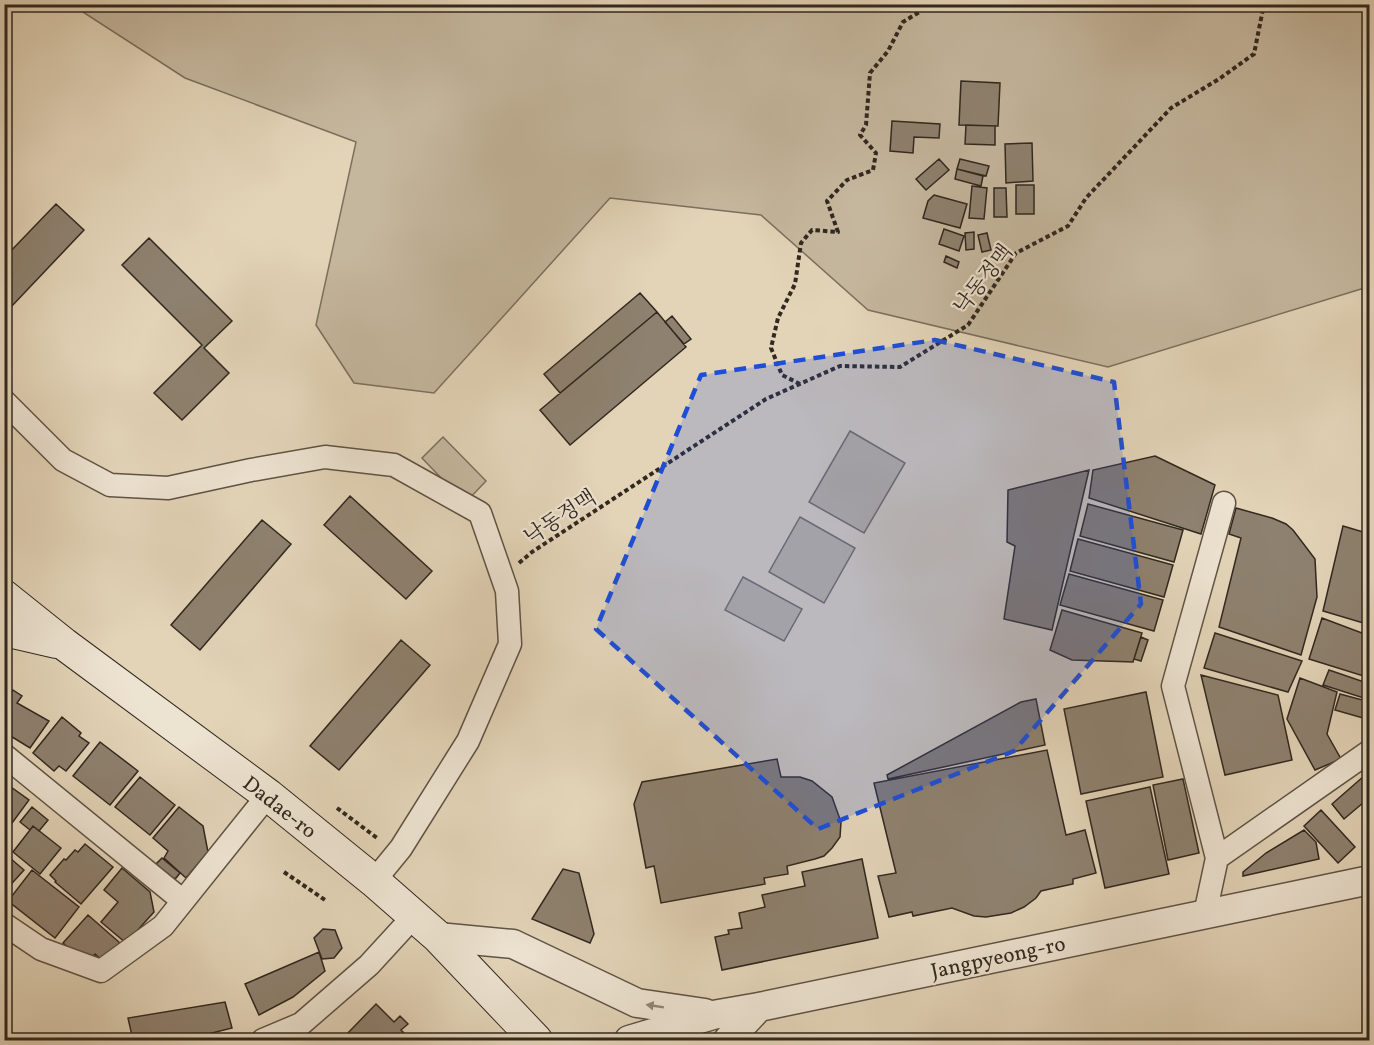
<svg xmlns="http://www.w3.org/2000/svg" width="1374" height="1045" viewBox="0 0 1374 1045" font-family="Vollkorn,'Noto Serif KR',serif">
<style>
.green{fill:#c5b79e;stroke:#7b705e;stroke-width:1.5}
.building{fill:#8e816f;stroke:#31281f;stroke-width:1.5}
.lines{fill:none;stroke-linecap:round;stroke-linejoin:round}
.minor-casing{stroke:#5e5345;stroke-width:25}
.tertiary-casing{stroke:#5e5345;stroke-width:31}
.secondary-casing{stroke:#31281f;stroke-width:34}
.path{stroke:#31281f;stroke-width:4;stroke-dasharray:4.5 3;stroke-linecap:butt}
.minor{stroke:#ede3d1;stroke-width:22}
.tertiary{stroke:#ede3d1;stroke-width:28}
.secondary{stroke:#ede3d1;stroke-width:32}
.oneway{fill:#8f8678}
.marked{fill:#1d4ed8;fill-opacity:0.2;stroke:#1d4ed8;stroke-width:4.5;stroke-dasharray:12 8;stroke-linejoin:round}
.labels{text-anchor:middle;stroke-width:4.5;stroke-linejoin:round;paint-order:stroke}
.street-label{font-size:21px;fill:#31281f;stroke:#ede3d1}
</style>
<rect width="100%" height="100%" fill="#e3d4b8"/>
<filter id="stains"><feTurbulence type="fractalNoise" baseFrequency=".00333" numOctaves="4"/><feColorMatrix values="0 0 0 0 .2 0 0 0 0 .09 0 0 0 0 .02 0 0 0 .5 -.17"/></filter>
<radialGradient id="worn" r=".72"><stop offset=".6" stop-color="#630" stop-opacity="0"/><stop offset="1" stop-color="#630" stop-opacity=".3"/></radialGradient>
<!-- green -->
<path class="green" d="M 72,5 L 1369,5 L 1369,290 L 1361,289 L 1108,367 L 868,310 L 761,215 L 610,198 L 434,393 L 354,383 L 316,325 L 356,142 L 185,78 Z
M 850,431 L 905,463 L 864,533 L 809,502 Z
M 443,437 L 486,481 L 465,503 L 422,458 Z
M 800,517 L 855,548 L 824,603 L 769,572 Z
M 743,577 L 802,609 L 784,641 L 725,610 Z"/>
<!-- building -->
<path class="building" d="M 961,81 L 1000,83 L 998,126 L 959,125 Z
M 892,121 L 940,124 L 939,138 L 914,137 L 913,153 L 890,151 Z
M 966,125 L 995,126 L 995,145 L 965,144 Z
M 1032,143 L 1033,181 L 1006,183 L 1005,144 Z
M 939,159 L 949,170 L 926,190 L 916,179 Z
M 960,159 L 989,166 L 986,176 L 957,169 Z
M 957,169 L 983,176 L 981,186 L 955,179 Z
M 1016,185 L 1034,185 L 1034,214 L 1016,214 Z
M 972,186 L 987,188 L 984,219 L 969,218 Z
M 994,188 L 1006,188 L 1007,217 L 994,217 Z
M 934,195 L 967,204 L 960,228 L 923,218 L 928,201 Z
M 56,204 L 84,230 L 10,308 L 4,303 L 4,258 Z
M 944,229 L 964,236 L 959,251 L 939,244 Z
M 974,232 L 974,249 L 966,250 L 965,233 Z
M 987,233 L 991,250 L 982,252 L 978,235 Z
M 149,238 L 232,321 L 204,348 L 229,373 L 182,420 L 154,393 L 202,345 L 122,265 Z
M 946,256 L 959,262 L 957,268 L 944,262 Z
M 640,293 L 657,312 L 560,393 L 544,374 Z
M 657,312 L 686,347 L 570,445 L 540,410 Z
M 672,316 L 691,339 L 684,344 L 665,322 Z
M 1155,456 L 1215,485 L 1201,534 L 1089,498 L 1093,470 Z
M 1089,470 L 1052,630 L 1004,619 L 1015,546 L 1007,542 L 1008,490 Z
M 1370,472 L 1370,497 L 1365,493 Z
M 350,496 L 432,571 L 406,599 L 324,525 Z
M 1088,504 L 1183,530 L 1174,562 L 1080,536 Z
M 1236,508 L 1272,518 L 1286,524 L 1293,530 L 1315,559 L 1317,597 L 1301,655 L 1219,627 L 1241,538 L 1229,534 Z
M 262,520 L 291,544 L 200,650 L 171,625 Z
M 1343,526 L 1370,534 L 1370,625 L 1323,611 Z
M 1078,539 L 1173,565 L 1164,597 L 1070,571 Z
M 1069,574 L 1163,600 L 1154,631 L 1060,605 Z
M 1062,610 L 1142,633 L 1133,662 L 1072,660 L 1050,650 Z
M 1322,618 L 1370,636 L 1370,678 L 1309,659 Z
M 1215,633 L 1302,661 L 1288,692 L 1204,668 Z
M 1141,637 L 1148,640 L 1141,661 L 1134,659 Z
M 401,640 L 430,665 L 339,770 L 310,746 Z
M 1329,670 L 1370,684 L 1370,700 L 1323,685 Z
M 1201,675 L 1278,695 L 1292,760 L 1225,775 Z
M 1300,678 L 1337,692 L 1327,734 L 1341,759 L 1315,770 L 1287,719 Z
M 13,690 L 22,696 L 17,703 L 49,721 L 30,748 L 4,732 L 4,704 Z
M 1146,692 L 1163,777 L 1081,794 L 1064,709 Z
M 1340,694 L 1370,702 L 1370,720 L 1335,710 Z
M 1036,699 L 1045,745 L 888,779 L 887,775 L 1021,702 Z
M 62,717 L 81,733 L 79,736 L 89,743 L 66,771 L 59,766 L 54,771 L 33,753 Z
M 100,742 L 138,771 L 110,805 L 73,776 Z
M 1047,750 L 1066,835 L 1085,830 L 1096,873 L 1073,879 L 1073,884 L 1041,891 L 1036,898 L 1024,907 L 1011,913 L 986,917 L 974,916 L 952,908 L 913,916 L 912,912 L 889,917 L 878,876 L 896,873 L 874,783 Z
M 777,759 L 781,777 L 800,777 L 812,781 L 832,797 L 841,822 L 840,837 L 832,848 L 824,856 L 815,859 L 787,866 L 788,874 L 764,878 L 765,884 L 661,903 L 654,866 L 646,868 L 634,804 L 642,782 Z
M 1364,776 L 1370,783 L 1370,797 L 1344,819 L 1332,804 Z
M 140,777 L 175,805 L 150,835 L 115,807 Z
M 1183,779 L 1199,853 L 1168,860 L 1153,785 Z
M 4,782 L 29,800 L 4,834 Z
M 1150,787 L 1169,874 L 1105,888 L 1086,801 Z
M 32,807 L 48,820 L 39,831 L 33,826 L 30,830 L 20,822 Z
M 179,807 L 203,826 L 208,852 L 186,878 L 164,858 L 168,851 L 153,838 Z
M 1321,810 L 1355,847 L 1338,863 L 1304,826 Z
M 33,826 L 61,848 L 40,874 L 13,852 Z
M 1304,830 L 1316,842 L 1319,859 L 1243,876 L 1243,872 L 1266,853 Z
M 85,844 L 113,867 L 81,904 L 55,882 L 56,881 L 50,875 L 64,859 L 66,860 L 75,850 L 78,852 Z
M 4,853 L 24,870 L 4,892 Z
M 162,858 L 180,873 L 176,878 L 167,880 L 153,867 Z
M 862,859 L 878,938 L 722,970 L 715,937 L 729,934 L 728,930 L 742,928 L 739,913 L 765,907 L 762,895 L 805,886 L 802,872 Z
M 122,868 L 150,892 L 154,912 L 126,943 L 101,922 L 118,902 L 104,890 Z
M 563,869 L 579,873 L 594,934 L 590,943 L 532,919 Z
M 32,870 L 79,907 L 55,938 L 8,901 Z
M 88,915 L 120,943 L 104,962 L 95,954 L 86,964 L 63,943 Z
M 323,929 L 335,930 L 342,948 L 334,958 L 322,959 L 314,938 Z
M 319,952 L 325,971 L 293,997 L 259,1015 L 245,984 Z
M 225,1002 L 232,1028 L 208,1034 L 209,1037 L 197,1040 L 196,1038 L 184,1040 L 133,1040 L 128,1018 Z
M 376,1004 L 394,1022 L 400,1016 L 408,1024 L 401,1030 L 407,1036 L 402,1040 L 352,1040 L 346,1035 Z"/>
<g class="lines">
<!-- minor casing -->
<g class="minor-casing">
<path id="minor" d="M 4,401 L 63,460 L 110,485 L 168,488 L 251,470 L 325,457 L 394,465 L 480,513 L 507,591 L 510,644 L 468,741 L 401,848 L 374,881
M 4,755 L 183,901
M 1217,858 L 1173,686 L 1224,503
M 1205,914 L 1217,858 L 1370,751
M 4,924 L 41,949 L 101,971 L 163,926 L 268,795
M 263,1040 L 301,1024 L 369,965 L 413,917"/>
</g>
<!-- tertiary casing -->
<g class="tertiary-casing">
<path id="tertiary" d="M 438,937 L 513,944 L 637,1003 L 705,1013
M 629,1040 L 713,1015 L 759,1007 L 1370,880
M 728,1040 L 759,1007"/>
</g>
<!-- secondary casing -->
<g class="secondary-casing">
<path id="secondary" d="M 4,596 L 64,644 L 268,795 L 374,881 L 438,937 L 536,1040
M 4,630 L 56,642"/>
</g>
<!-- path -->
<path class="path" d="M 800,384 L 782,375 L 771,348 L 778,318 L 795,284 L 801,243 L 812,230 L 838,232 L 827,201 L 847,180 L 873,170 L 876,153 L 860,135 L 866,125 L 870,73 L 888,51 L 903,22 L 921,11 L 917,4
M 519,563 L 532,552 L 766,399 L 840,366 L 900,367 L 968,325 L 1016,253 L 1068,226 L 1086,198 L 1171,108 L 1219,79 L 1254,54 L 1264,4
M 337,808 L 377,838
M 284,872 L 325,900"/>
<!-- minor -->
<use href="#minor" class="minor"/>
<!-- tertiary -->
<use href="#tertiary" class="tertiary"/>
<!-- secondary -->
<use href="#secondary" class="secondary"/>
</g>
<!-- one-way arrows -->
<defs><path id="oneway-solid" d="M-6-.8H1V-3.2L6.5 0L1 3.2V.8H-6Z" transform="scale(1.5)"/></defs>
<use class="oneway" href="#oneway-solid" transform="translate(655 1006) rotate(-171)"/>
<!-- marked area -->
<path class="marked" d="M 935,340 L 1114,382 L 1141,604 L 1014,751 L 818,829 L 596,629 L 701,375 Z"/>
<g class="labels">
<!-- street labels -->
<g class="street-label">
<text transform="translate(983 279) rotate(-52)" y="7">낙동정맥</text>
<text transform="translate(560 517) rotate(-33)" y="7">낙동정맥</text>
<text transform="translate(280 807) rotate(38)" y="7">Dadae-ro</text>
<text transform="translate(998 957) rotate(-12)" y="7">Jangpyeong-ro</text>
</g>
</g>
<!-- margin -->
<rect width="1374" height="1045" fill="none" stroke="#e3d4b8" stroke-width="24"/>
<rect x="6" y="6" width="1362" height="1033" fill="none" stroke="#31281f" stroke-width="3"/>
<rect x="12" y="12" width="1350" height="1021" fill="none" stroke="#31281f" stroke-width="1.5"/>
<rect width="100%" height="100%" filter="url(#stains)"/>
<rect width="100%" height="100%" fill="url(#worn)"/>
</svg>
